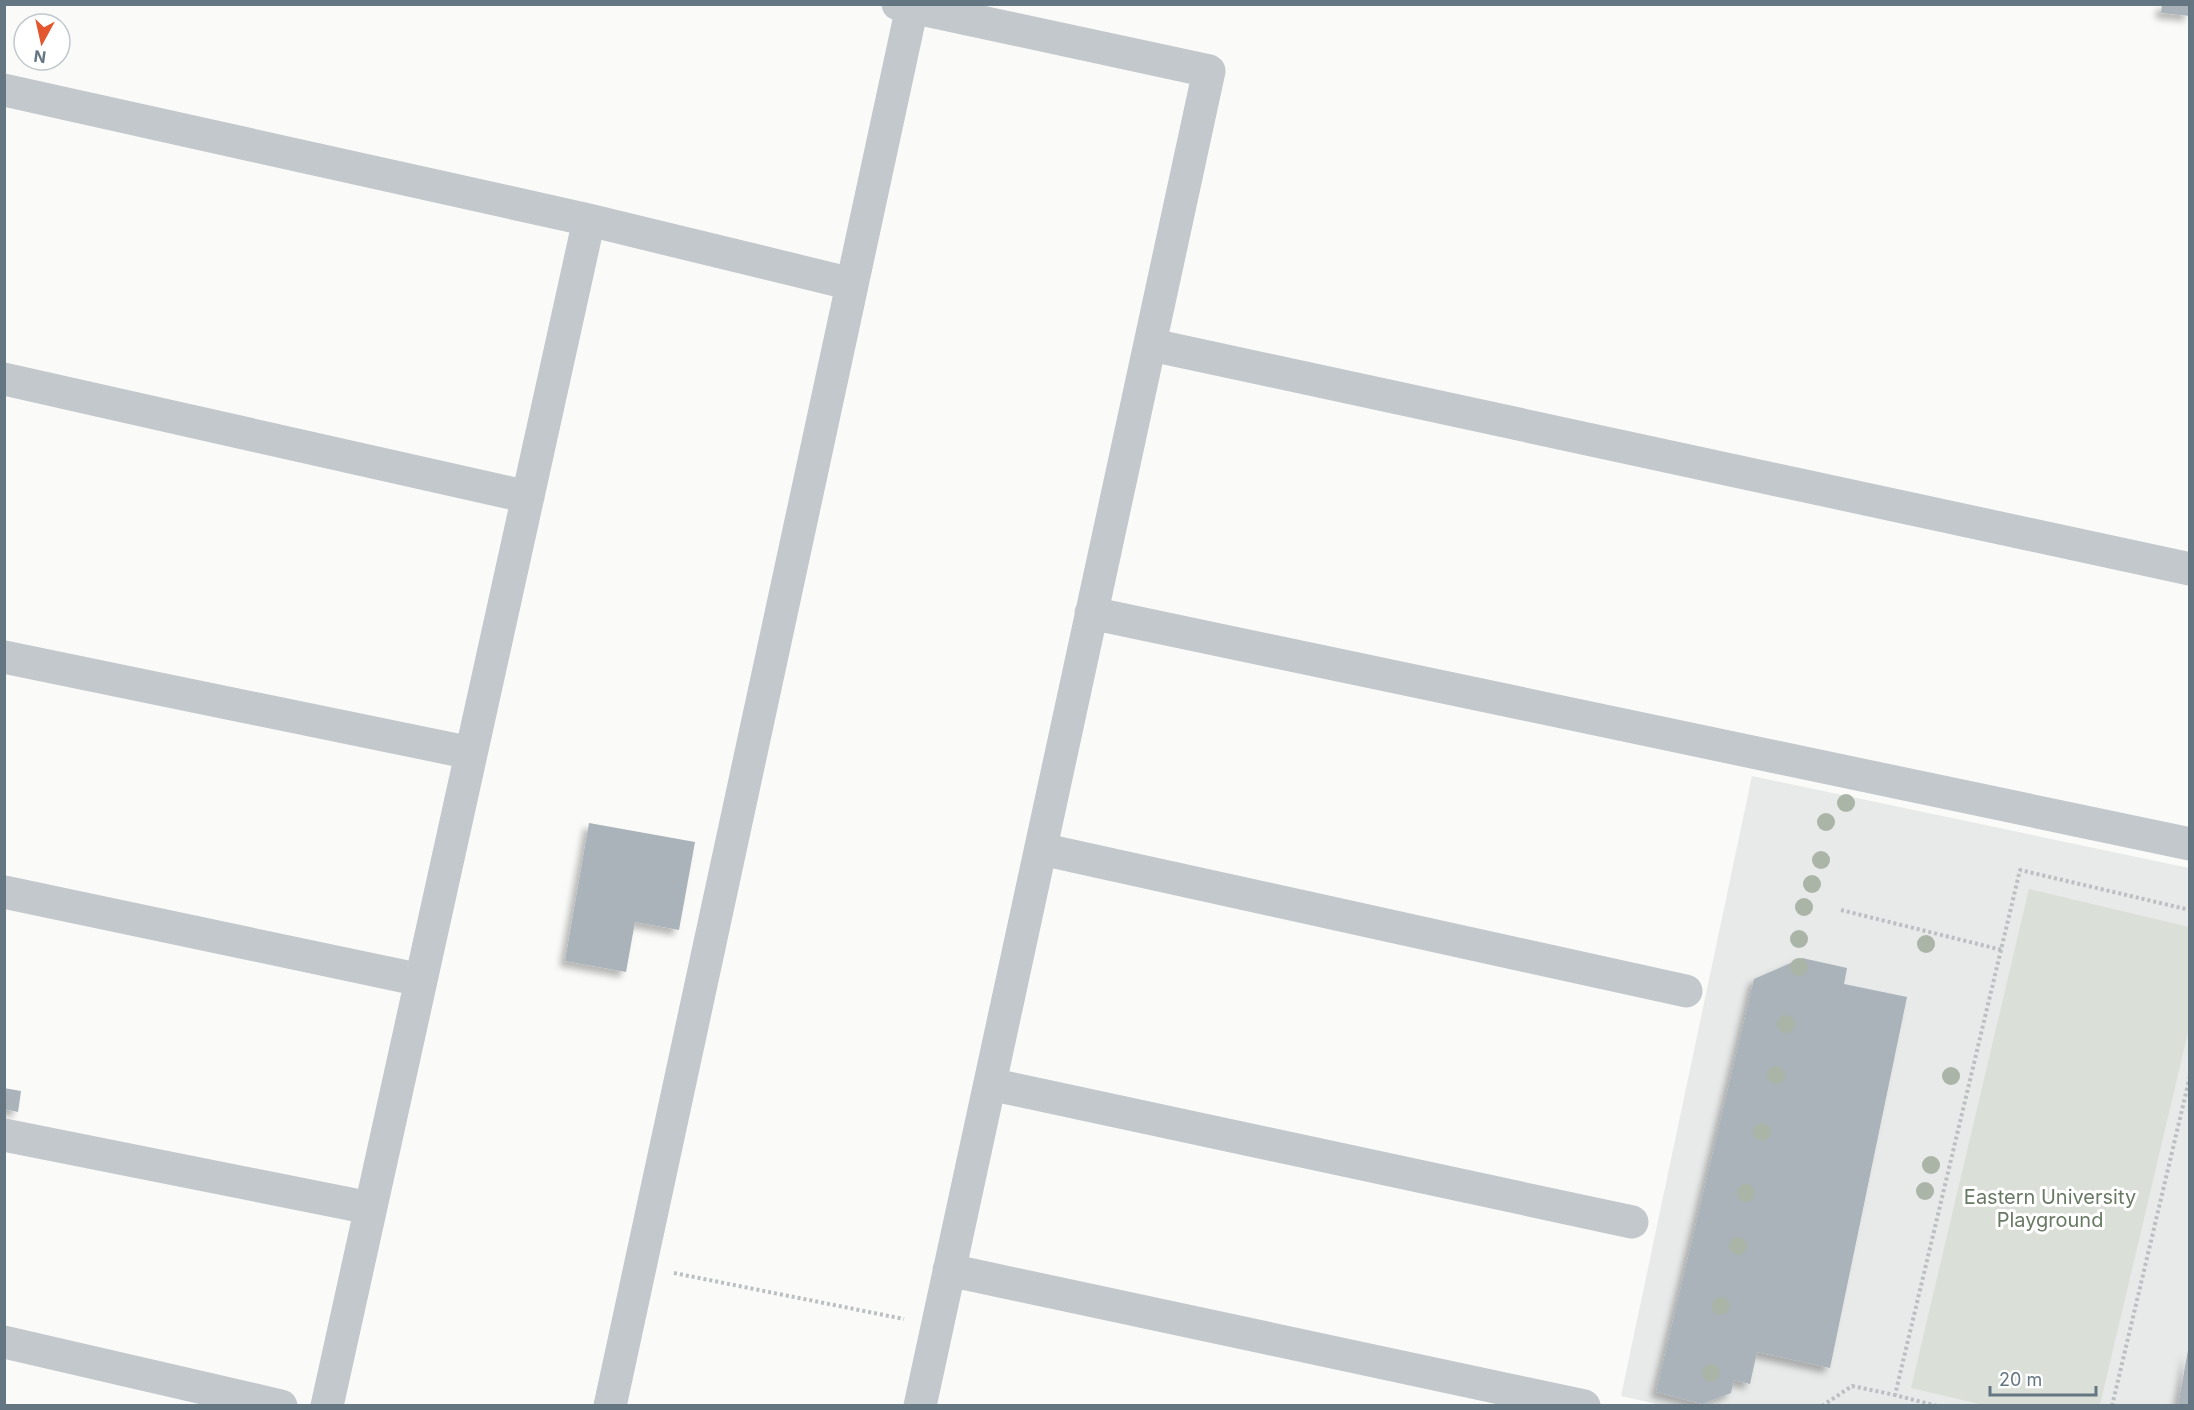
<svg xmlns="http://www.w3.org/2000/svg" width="2194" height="1410" viewBox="0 0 2194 1410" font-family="Inter,sans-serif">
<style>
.built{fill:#e8e9e9}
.green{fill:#dadfd7}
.building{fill:#aab3b9;filter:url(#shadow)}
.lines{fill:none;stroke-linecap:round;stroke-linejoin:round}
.path{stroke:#bbbfc2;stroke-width:4;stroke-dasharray:3 3;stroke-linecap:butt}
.minor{stroke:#c3c8cc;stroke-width:33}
.tree{fill:#aab4a7}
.labels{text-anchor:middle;stroke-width:6;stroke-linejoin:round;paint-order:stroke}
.park-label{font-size:20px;fill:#687a64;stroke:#fff}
</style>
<defs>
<filter id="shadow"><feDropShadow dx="-5.5" dy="5.5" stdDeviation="3" flood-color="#0004"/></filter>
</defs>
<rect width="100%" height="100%" fill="#fafaf8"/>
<!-- built -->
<path class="built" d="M 1752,776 L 2189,868 L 2189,1405 L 1665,1406 L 1621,1396 Z"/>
<!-- green -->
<path class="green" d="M 2029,889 L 2189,927 L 2189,1028 L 2100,1405 L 1984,1405 L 1911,1388 Z"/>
<!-- building -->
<path class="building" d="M 2162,4 L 2190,4 L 2190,16 L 2161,13 Z
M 589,823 L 695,842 L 679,930 L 635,922 L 626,972 L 565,961 Z
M 1802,958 L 1847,968 L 1844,984 L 1907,997 L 1830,1368 L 1757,1352 L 1750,1384 L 1734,1380 L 1731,1393 L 1702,1404 L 1656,1392 L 1754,979 Z
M 4,1088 L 21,1091 L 18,1112 L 4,1109 Z
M 2188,1350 L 2190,1406 L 2178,1406 Z"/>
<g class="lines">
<!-- path -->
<path class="path" d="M 1841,910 L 2002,950
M 674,1273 L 904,1319
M 1822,1406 L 1852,1386 L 1895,1395
M 1937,1406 L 1895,1395 L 2020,870 L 2190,910
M 2112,1406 L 2190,1076"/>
<!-- minor -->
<path class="minor" d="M 898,4 L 1209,71 L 920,1406
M 4,90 L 589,220 L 852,284
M 1152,345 L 2190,569
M 4,379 L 528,497
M 1091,613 L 2190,844
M 4,657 L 471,753
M 1041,849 L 1686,991
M 4,892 L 421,980
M 990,1084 L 1632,1222
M 4,1135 L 370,1208
M 949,1270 L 1584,1406
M 4,1342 L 281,1406
M 327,1406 L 589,220
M 610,1406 L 912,7"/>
</g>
<!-- trees -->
<g class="tree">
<circle cx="1846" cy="803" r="9"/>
<circle cx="1826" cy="822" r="9"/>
<circle cx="1821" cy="860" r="9"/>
<circle cx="1812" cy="884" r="9"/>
<circle cx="1804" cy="907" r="9"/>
<circle cx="1799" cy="939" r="9"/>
<circle cx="1926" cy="944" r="9"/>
<circle cx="1799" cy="967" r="9"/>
<circle cx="1786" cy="1024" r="9"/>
<circle cx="1776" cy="1075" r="9"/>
<circle cx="1951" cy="1076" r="9"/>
<circle cx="1762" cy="1132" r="9"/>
<circle cx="1931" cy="1165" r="9"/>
<circle cx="1925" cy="1191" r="9"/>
<circle cx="1746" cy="1193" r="9"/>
<circle cx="1738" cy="1246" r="9"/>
<circle cx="1721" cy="1306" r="9"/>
<circle cx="1711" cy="1373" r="9"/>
</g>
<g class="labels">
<!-- park labels -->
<g class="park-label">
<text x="2050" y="1204">Eastern University<tspan x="2050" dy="23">Playground</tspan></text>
</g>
</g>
<!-- border -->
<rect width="2194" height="1410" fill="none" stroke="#657683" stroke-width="12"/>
<!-- north arrow -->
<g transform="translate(42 42) rotate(188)"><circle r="28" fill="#ffffff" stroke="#c1c8cd" stroke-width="1.5"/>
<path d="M0-4.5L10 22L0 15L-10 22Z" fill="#e4572e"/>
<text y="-9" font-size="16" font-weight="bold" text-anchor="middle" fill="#657683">N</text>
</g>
<!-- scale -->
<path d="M1990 1386v9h106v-9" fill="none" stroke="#657683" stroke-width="3"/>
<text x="1999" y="1386" font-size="18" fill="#657683" stroke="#ffffff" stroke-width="4.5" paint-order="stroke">20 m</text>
</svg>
